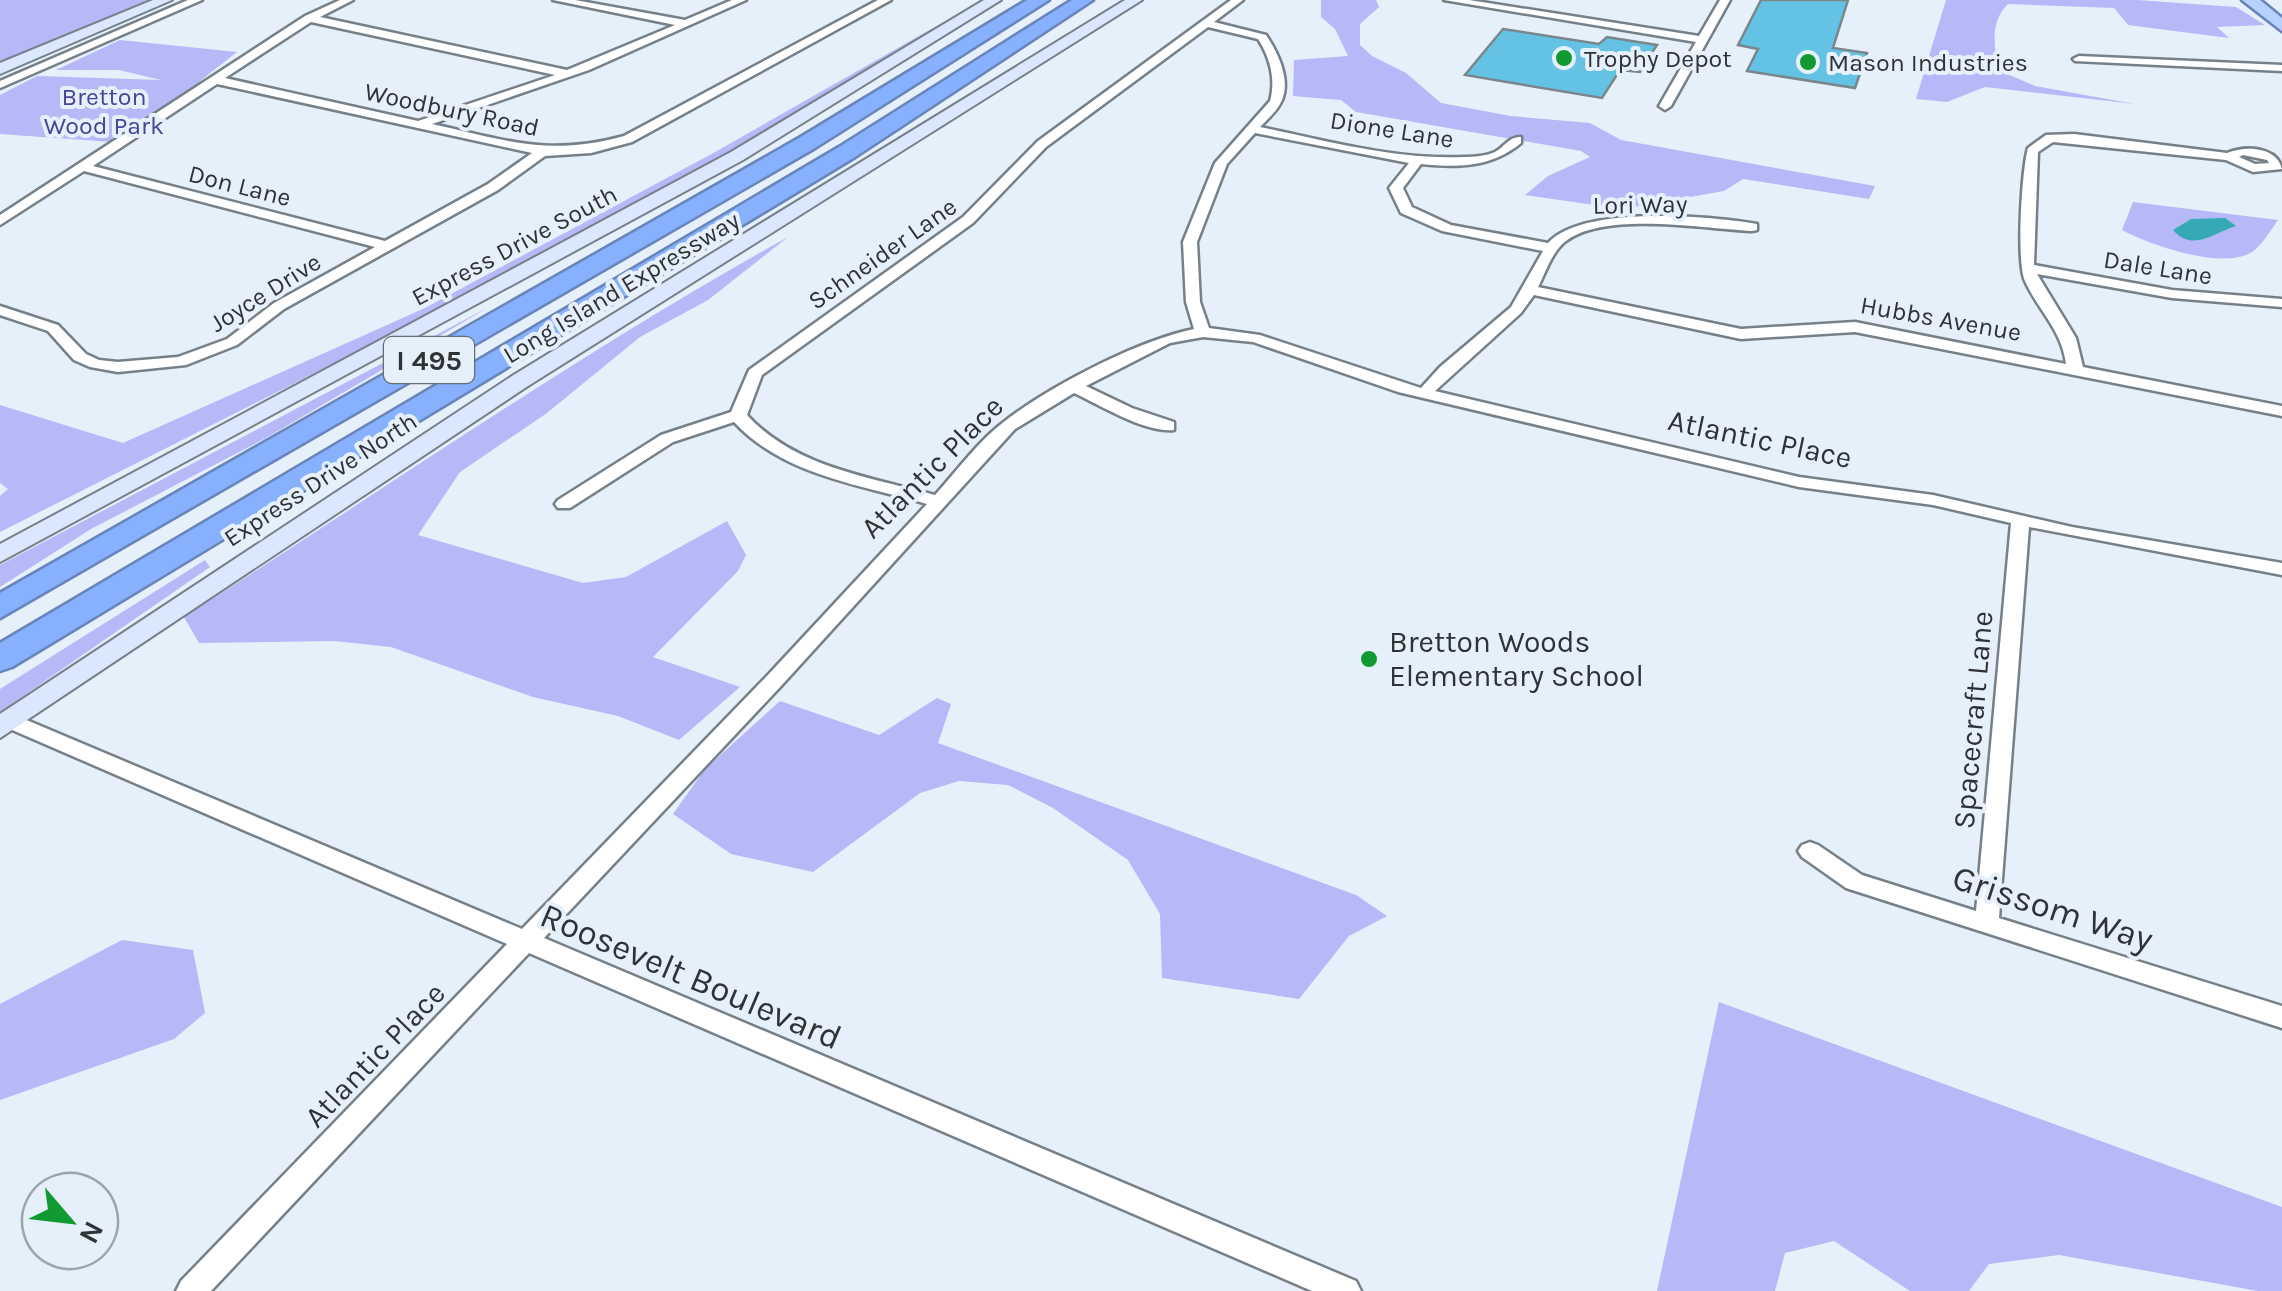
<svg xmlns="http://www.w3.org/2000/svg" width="2282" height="1291" viewBox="0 0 2282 1291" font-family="Karla,sans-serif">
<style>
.green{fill:#b6b8f8}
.water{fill:#35aab4}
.building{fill:#64c2e4;stroke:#79878c;stroke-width:2.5}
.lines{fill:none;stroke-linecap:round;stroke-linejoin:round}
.street-casing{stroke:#768089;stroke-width:5}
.secondary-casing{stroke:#768089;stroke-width:4}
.primary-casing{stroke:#6884b8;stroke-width:5}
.highway-casing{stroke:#6884b8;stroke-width:5}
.street{fill:#fff;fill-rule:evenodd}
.secondary{fill:#dbe7ff;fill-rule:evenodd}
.primary{fill:#b7d0fe;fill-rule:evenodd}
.highway{fill:#87b0fe;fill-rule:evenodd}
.poi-dot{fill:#119a31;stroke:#e5f0fa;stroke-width:4}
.labels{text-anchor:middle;stroke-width:8;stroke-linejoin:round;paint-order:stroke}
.far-poi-label{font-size:25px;fill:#2f3337;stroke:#e5f0fa;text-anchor:start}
.far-park-label{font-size:25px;fill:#494497;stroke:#e5f0fa}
.far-street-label{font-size:25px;fill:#2f3337;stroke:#e5f0fa}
.shield{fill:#e5f0fa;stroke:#666c72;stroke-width:2.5}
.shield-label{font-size:28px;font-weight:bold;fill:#2f3337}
.street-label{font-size:30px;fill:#2f3337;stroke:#e5f0fa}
.poi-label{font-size:30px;fill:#2f3337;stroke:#e5f0fa;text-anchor:start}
.near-street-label{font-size:35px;fill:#2f3337;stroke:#e5f0fa}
</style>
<rect width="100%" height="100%" fill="#e5f0fa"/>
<!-- green -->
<path class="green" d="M 0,0 L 156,0 L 0,66 Z
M 1321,0 L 1376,0 L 1379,7 L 1360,24 L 1360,45 L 1372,56 L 1406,73 L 1441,103 L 1511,116 L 1590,123 L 1621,140 L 1875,186 L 1869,199 L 1743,179 L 1724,191 L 1622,209 L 1525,195 L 1548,176 L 1590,157 L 1581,151 L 1356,112 L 1341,100 L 1293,96 L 1294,60 L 1348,56 L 1335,29 L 1321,17 Z
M 1946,0 L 2137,0 L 2236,7 L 2265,25 L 2217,27 L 2229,38 L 2128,25 L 2114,8 L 2008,4 C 1990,21 1993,48 2000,71 L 2035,86 L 2135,104 L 1985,87 L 1947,102 L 1916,99 Z
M 947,20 L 708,165 L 442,309 L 0,532 L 0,496 L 8,489 L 0,483 L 0,405 L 123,443 L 425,308 L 717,151 Z
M 120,40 L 237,52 L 200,81 L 204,82 L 112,142 L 0,134 L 0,95 L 37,76 L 161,80 L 119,70 L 56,70 Z
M 2133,202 L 2278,220 C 2270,231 2259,251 2246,255 C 2214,267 2150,245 2122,230 Z
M 788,237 L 708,300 L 640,337 L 547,413 L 460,472 L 418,535 L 583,583 L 626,577 L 727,521 L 746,555 L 738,571 L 653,657 L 740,687 L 679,740 L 618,716 L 533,697 L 391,647 L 334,641 L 199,643 L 184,617 C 385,489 579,353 788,237 Z
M 489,307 L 266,438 L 91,529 L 0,587 L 0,565 Z
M 205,560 L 210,567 L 0,712 L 0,689 Z
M 937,698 L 951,704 L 938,743 L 1356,895 L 1387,916 L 1349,936 L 1299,999 L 1162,978 L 1160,914 L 1128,860 L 1053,808 L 1008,785 L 959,781 L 920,793 L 813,872 L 731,854 L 673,814 L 705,769 L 780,701 L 879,735 Z
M 122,940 L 193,950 L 205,1013 L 174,1039 L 0,1100 L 0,1004 Z
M 1719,1002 L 2282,1207 L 2282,1291 L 2258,1291 L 2059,1255 L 1989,1264 L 1969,1291 L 1910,1291 L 1834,1241 L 1785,1253 L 1775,1291 L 1657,1291 Z"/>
<!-- water -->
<path class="water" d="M 2225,218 L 2236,226 C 2215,232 2193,253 2173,230 L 2191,219 Z"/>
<!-- building -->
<path class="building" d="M 1761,0 L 1848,0 L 1833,48 L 1867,53 L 1855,88 L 1747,71 L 1758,49 L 1738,45 Z
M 1503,29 L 1599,44 L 1607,37 L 1657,45 L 1640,72 L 1620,70 L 1602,98 L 1465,75 Z"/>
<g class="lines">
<!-- street casing -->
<g class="street-casing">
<path id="street" d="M 188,0 L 202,0 L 0,88 L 0,81 Z
M 340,0 L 353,0 L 320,17 L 567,70 L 675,25 L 553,0 L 575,0 L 685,20 L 732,0 L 746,0 L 589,70 L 432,124 C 506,140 548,157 624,136 L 878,0 L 891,0 L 632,142 L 591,153 L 545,156 L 498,190 L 284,309 L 237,345 L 186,365 L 118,372 L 90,367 L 74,360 L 48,331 L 0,315 L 0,306 L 58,325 L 86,354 L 99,360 L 118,362 L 178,357 L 227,339 L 274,303 L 375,247 L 84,171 L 0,225 L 0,215 L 305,16 ZM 311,22 L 555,75 L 418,121 L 225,78 ZM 217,84 L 532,153 L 488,184 L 385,241 L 93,166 Z
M 1231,0 L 1243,0 L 1214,22 L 1266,35 C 1277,51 1291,79 1282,100 C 1278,110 1268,119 1260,127 C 1327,141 1395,160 1464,157 C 1473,157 1487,156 1495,152 C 1506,146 1508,137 1521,137 L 1521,143 C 1492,167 1459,168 1421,164 L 1403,188 L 1412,207 L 1451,225 L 1548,243 C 1583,205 1708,216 1757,224 L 1757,230 L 1752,231 C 1704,229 1606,211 1566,241 C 1552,251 1546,272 1538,287 L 1741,329 L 1855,322 L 2066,364 C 2062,330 2038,310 2025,281 C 2016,262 2022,169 2028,148 L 2046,135 L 2074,134 L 2227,153 C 2246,145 2277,147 2282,169 L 2253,172 L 2226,160 L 2053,142 L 2038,152 L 2034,265 L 2172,290 L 2282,299 L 2282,307 L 2172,298 L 2037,274 L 2076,338 L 2083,367 L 2282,406 L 2282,416 L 1855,332 L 1741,339 L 1534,295 L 1521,313 L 1435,391 L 1799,477 L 1933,495 L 2072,527 L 2282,563 L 2282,575 L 2029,527 L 1999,918 L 2282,1006 L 2282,1028 L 1846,888 L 1802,857 L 1798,851 L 1802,845 L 1810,842 L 1818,845 L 1862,875 L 1976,911 L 2011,523 L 1933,505 L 1799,487 L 1398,392 L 1253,342 L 1203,337 L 1170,343 L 1086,386 L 1132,408 L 1174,422 L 1174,430 C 1145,433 1100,405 1074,393 L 1015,429 L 781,686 L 544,938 L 1356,1281 L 1361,1291 L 1312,1291 L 529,953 L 211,1291 L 176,1291 L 181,1281 L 507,944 L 3,726 L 0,722 L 3,716 L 17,716 L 522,929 L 767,676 L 927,504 C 860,485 783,475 734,422 L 673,442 L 570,508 L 558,508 L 555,504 L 558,500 L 661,435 L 731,412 L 749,370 L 963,217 L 1038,141 ZM 1208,27 L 1258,39 C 1270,57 1276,80 1270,101 L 1215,163 L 1183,242 L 1186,302 L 1194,329 C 1139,340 1050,386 1005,421 C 979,440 957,471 935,495 C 870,477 794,467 747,415 L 762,375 L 973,223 L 1046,147 ZM 1255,133 L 1409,163 L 1389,188 L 1401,213 L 1442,231 L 1543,251 L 1511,307 L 1440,367 L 1421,388 L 1260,335 L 1209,328 L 1200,302 L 1197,242 L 1227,164 ZM 2243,155 L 2267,160 L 2269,163 L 2255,164 L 2239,157 Z
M 1444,0 L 1469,0 L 1699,36 L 1720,0 L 1730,0 L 1671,106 L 1665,110 L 1659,106 L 1696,42 Z
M 2079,56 L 2282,65 L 2282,71 L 2075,61 L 2073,59 Z"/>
</g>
<!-- secondary casing -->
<g class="secondary-casing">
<path id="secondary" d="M 153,0 L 172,0 L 0,74 L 0,63 Z
M 984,0 L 1001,0 L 743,160 L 0,562 L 0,544 L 731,152 Z
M 1125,0 L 1142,0 L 528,386 L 0,738 L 0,714 L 512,376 Z"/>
</g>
<!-- primary casing -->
<g class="primary-casing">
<path id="primary" d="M 2242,0 L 2260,0 L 2282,18 L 2282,31 Z"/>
</g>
<!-- highway casing -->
<g class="highway-casing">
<path id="highway" d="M 1027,0 L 1049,0 L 815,148 L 0,618 L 0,593 L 799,138 Z
M 1072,0 L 1093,0 L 855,157 L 12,667 L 0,671 L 0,643 L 839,147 Z"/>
</g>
<!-- street -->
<use href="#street" class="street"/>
<!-- secondary -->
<use href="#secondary" class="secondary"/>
<!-- primary -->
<use href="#primary" class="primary"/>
<!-- highway -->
<use href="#highway" class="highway"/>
</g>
<!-- markers -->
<g class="poi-dot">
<circle cx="1564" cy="58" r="10"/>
<circle cx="1808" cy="62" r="10"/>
<circle cx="1369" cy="659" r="10"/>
</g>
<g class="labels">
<!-- far-poi labels -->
<g class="far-poi-label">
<text x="1584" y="67">Trophy Depot</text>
<text x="1828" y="71">Mason Industries</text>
</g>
<!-- far-park labels -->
<g class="far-park-label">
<text x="104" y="105">Bretton<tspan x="104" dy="29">Wood Park</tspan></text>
</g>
<!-- far-street labels -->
<g class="far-street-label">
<text transform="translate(452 109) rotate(12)" y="9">Woodbury Road</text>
<text transform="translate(1392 129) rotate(9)" y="9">Dione Lane</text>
<text transform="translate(240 185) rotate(14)" y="9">Don Lane</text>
<text transform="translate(1640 204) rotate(-1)" y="9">Lori Way</text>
<text transform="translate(514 245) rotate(-28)" y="9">Express Drive South</text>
<text transform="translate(882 253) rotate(-35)" y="9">Schneider Lane</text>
<text transform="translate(2158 267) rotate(9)" y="9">Dale Lane</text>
<text transform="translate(621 287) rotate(-31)" y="9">Long Island Expressway</text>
<text transform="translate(265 292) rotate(-32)" y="9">Joyce Drive</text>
<text transform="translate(1941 318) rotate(10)" y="9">Hubbs Avenue</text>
<text transform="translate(320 479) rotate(-33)" y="9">Express Drive North</text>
</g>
<!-- shield labels -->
<rect class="shield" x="384" y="337" width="90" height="46" rx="8"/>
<g class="shield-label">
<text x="429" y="370">I 495</text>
</g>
<!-- street labels -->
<g class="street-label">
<text transform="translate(1760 439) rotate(12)" y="10">Atlantic Place</text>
<text transform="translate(932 467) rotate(-45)" y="10">Atlantic Place</text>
<text transform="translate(1973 720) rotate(-85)" y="10">Spacecraft Lane</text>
<text transform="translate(375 1055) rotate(-46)" y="10">Atlantic Place</text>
</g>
<!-- poi labels -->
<g class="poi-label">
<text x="1389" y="652">Bretton Woods<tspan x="1389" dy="34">Elementary School</tspan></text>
</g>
<!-- near-street labels -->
<g class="near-street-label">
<text transform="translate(2053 908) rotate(18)" y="12">Grissom Way</text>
<text transform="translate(691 976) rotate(23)" y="12">Roosevelt Boulevard</text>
</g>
</g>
<!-- north arrow -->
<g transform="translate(70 1221) rotate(118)"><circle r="48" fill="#e5f0fa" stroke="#9ca4ac" stroke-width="2.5"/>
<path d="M0-8L18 38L0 25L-18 38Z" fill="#119a31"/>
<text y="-15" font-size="28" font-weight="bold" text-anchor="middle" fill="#2f3337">N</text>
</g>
</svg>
